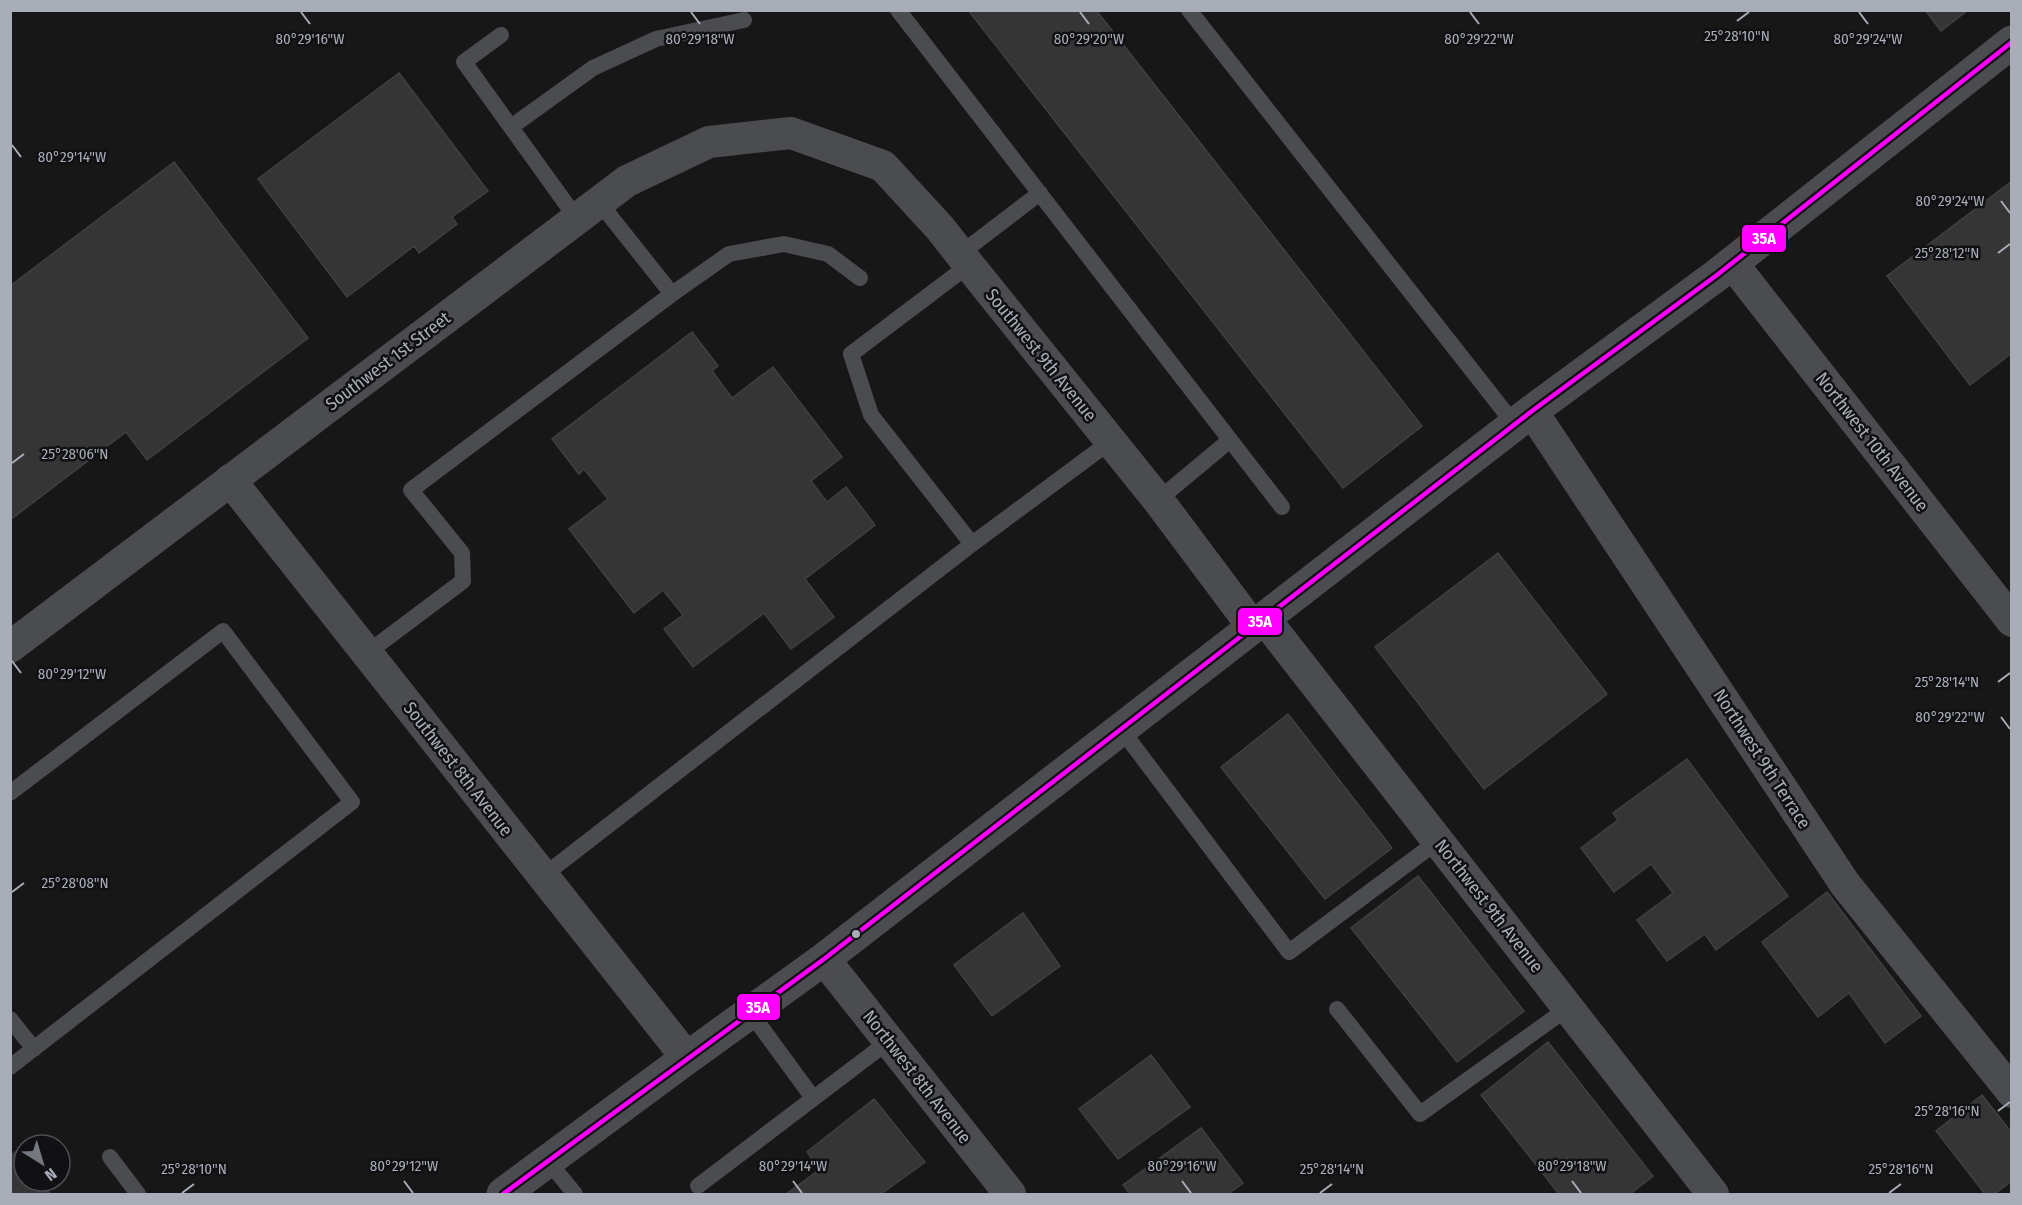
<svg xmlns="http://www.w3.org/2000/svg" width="2022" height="1205" viewBox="0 0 2022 1205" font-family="'Fira Sans Condensed',sans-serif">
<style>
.building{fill:#353536;stroke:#3f4043;stroke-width:1.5}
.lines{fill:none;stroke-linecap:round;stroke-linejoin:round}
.service{stroke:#4b4c50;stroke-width:16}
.minor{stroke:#4b4c50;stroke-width:32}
.tertiary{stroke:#4b4c50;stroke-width:33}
.bus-1-casing{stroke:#111113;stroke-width:9}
.bus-1{stroke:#f0f;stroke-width:4.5}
.ticks{fill:none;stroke:#a8adb8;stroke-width:2}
.bus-dot{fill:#a8adb8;stroke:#111113;stroke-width:2}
.labels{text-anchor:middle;stroke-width:5;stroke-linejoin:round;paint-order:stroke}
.street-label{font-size:18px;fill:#a8adb8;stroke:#111113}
.ticks-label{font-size:15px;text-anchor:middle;fill:#a8adb8;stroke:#111113;stroke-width:5;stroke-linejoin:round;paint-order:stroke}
.line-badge{stroke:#111113;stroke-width:2}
.badge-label{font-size:16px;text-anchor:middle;font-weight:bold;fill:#fff}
</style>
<rect width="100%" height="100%" fill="#171717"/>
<!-- building -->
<path class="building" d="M 968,10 L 1096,10 L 1422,426 L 1343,488 Z
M 1925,10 L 1968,10 L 1941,31 Z
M 399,73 L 488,191 L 452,217 L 457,224 L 419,253 L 414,246 L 347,297 L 258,179 Z
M 174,162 L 308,338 L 147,460 L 126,432 L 10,520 L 10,286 Z
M 2012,181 L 2012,353 L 1970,385 L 1887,276 Z
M 692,332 L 718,366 L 712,371 L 732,398 L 773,367 L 842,457 L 811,481 L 827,502 L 846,487 L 875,525 L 805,579 L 834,617 L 791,649 L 764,613 L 693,667 L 664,629 L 683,615 L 663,590 L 634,613 L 569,529 L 608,499 L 584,469 L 579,474 L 552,439 Z
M 1498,553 L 1607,694 L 1484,789 L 1375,647 Z
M 1288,714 L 1392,848 L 1325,899 L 1221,767 Z
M 1687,759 L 1788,896 L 1716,950 L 1705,934 L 1667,961 L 1637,920 L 1673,893 L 1651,864 L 1614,892 L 1581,848 L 1618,820 L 1613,813 Z
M 1418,876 L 1524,1011 L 1457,1062 L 1351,928 Z
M 1827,892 L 1921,1016 L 1885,1043 L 1849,993 L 1818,1017 L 1762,942 Z
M 1023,913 L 1060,966 L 992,1016 L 954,965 Z
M 1548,1042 L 1653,1176 L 1630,1194 L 1559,1194 L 1481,1095 Z
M 1151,1055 L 1190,1107 L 1118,1159 L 1079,1109 Z
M 1982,1095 L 2012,1133 L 2012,1181 L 1994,1194 L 1985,1194 L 1936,1131 Z
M 874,1099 L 925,1162 L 881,1194 L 786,1194 L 819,1170 L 807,1152 Z
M 1201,1128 L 1243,1183 L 1228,1194 L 1130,1194 L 1123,1185 Z
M 18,1150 L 24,1159 L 24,1181 L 40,1181 L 50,1194 L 10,1194 L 10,1156 Z"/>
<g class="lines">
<!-- service -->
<path class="service" d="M 898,10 L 1282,507
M 1189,10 L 1515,425
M 501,35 L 464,62 L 577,219
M 511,127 L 593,68 L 656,39 L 744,20
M 599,202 L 672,294 L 729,254 L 784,244 L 828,254 L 860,278
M 960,254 L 1040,193
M 969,265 L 851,354 L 871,415 L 972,544 L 1111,441
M 1158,500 L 1230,440
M 367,653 L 463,581 L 462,553 L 411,490 L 672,294
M 1121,729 L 1289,952 L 1438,841
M 10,793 L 223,631 L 352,802 L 10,1067
M 543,876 L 972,544
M 1337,1009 L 1420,1114 L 1568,1008
M 750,1012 L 813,1098
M 10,1019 L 34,1049
M 110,1157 L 138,1194
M 548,1161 L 575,1194
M 698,1186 L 889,1041"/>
<!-- minor -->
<path class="minor" d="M 1732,263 L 2012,621
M 1532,411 L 1845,884 L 2012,1092
M 230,480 L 687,1058
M 1264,618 L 1713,1194
M 10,647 L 627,181 L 709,142 L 791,133 L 883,166 L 940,228 L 969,265 L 1158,500 L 1253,627
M 824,959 L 1010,1194"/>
<!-- tertiary -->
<path class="tertiary" d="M 503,1194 L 687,1058 L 824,959 L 1532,411 L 1717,275 L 2012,42"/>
<!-- bus-1 casing -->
<g class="bus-1-casing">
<path id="bus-1" d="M 503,1194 L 824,959 L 1532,411 L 1717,275 L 2012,42"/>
</g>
<!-- bus-1 -->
<use href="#bus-1" class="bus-1"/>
</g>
<!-- ticks -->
<path class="ticks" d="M 301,12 L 310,24M 691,12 L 700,24M 1080,12 L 1089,24M 1470,12 L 1479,24M 1859,12 L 1868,24M 1737,21 L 1749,12M 12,145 L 21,157M 2001,201 L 2010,213M 1998,253 L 2010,244M 12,463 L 24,454M 12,661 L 21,673M 1998,682 L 2010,673M 2001,717 L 2010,729M 12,892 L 24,883M 1998,1111 L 2010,1102M 404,1181 L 413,1193M 793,1181 L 802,1193M 1182,1181 L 1191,1193M 1572,1181 L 1581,1193M 182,1193 L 194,1184M 1320,1193 L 1332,1184M 1889,1193 L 1901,1184"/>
<!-- markers -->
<circle class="bus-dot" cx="856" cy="934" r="5"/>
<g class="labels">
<!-- street labels -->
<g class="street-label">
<text transform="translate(1041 355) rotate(51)" y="6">Southwest 9th Avenue</text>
<text transform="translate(388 361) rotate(-37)" y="6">Southwest 1st Street</text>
<text transform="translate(1872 442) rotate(52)" y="6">Northwest 10th Avenue</text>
<text transform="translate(1762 759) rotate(57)" y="6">Northwest 9th Terrace</text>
<text transform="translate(458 769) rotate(52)" y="6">Southwest 8th Avenue</text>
<text transform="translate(1489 906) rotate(52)" y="6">Northwest 9th Avenue</text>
<text transform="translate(917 1077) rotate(52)" y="6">Northwest 8th Avenue</text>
</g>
</g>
<g class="ticks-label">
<text x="1737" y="41">25°28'10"N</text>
<text x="310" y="44">80°29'16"W</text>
<text x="700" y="44">80°29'18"W</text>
<text x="1089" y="44">80°29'20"W</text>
<text x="1479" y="44">80°29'22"W</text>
<text x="1868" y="44">80°29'24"W</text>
<text x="72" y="162">80°29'14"W</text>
<text x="1950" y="206">80°29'24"W</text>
<text x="1947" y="258">25°28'12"N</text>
<text x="75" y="459">25°28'06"N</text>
<text x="72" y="679">80°29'12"W</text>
<text x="1947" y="687">25°28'14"N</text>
<text x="1950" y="722">80°29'22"W</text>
<text x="75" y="888">25°28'08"N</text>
<text x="1947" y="1116">25°28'16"N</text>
<text x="404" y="1171">80°29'12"W</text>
<text x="793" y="1171">80°29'14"W</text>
<text x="1182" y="1171">80°29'16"W</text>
<text x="1572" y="1171">80°29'18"W</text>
<text x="194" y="1174">25°28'10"N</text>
<text x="1332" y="1174">25°28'14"N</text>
<text x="1901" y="1174">25°28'16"N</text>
</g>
<g class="line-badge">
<rect x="1741" y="224" width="46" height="29" rx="6" fill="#f0f"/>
<rect x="1237" y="607" width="46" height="29" rx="6" fill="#f0f"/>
<rect x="736" y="993" width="45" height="28" rx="6" fill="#f0f"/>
</g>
<g class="badge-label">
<text x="1764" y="244">35A</text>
<text x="1260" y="627">35A</text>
<text x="758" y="1013">35A</text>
</g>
<!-- border -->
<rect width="2022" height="1205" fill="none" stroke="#a8adb8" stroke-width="24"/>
<!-- north arrow -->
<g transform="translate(42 1163) rotate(143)"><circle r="28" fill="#111113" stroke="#4d4f55" stroke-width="1.5"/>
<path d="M0-4.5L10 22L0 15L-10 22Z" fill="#757880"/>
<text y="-9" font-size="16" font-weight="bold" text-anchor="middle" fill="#a8adb8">N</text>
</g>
</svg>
